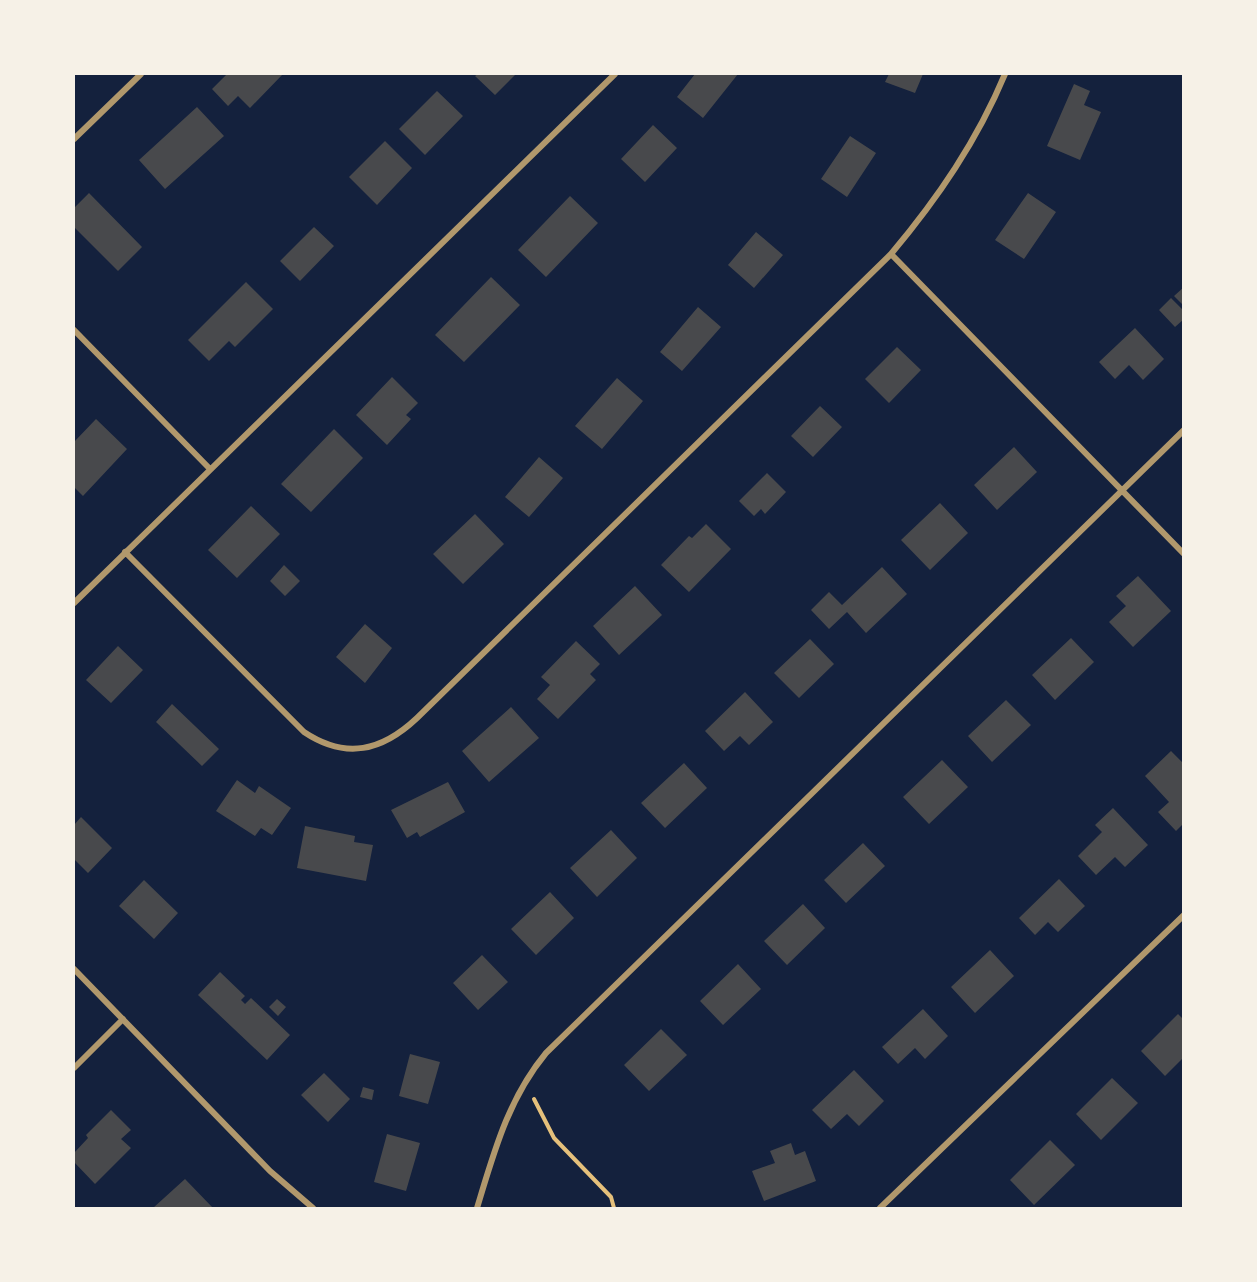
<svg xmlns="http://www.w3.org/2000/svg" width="1257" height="1282" viewBox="0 0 1257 1282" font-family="Barlow,sans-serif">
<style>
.building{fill:#48494c}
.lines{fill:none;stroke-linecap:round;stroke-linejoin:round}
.path{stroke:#e5c07b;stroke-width:4}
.minor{stroke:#b1986c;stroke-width:6}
</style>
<rect width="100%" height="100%" fill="#14213d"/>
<!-- building -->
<path class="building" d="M 227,74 L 283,74 L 250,108 L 238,96 L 228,106 L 212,89 Z
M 478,74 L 516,74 L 495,95 L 475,76 Z
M 695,74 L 738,74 L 703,118 L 677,97 Z
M 889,74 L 923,74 L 915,93 L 885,82 Z
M 1074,84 L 1090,91 L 1084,105 L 1101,112 L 1080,160 L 1047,146 Z
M 437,91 L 463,116 L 425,155 L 399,129 Z
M 197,107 L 224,136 L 165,189 L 139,160 Z
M 653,125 L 677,148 L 645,182 L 621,159 Z
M 850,136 L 876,153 L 847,197 L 821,179 Z
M 385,141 L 412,168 L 377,205 L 349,177 Z
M 89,193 L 142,247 L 118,271 L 74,227 L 74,208 Z
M 1028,193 L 1056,212 L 1024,259 L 995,240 Z
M 570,196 L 598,223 L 546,277 L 518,250 Z
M 314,227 L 334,246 L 300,281 L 280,261 Z
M 756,232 L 783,255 L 754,288 L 728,265 Z
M 491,277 L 520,305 L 464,362 L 435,335 Z
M 246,282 L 273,309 L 235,347 L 229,341 L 209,361 L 188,340 Z
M 1184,287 L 1184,306 L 1174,296 Z
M 1171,298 L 1184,311 L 1184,319 L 1175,327 L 1159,310 Z
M 698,307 L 721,327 L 682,371 L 660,352 Z
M 1135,328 L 1164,359 L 1143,380 L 1129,365 L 1115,379 L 1099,362 Z
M 897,347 L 921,370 L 889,403 L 865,379 Z
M 392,377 L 418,403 L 406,415 L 411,419 L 387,445 L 356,415 Z
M 617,378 L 643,401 L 602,449 L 575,426 Z
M 820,406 L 842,427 L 813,457 L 791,436 Z
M 96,419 L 127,449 L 83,496 L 74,487 L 74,442 Z
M 334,429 L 363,458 L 311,512 L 281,484 Z
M 1014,447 L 1037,472 L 997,510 L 974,485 Z
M 539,457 L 563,478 L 529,517 L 505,497 Z
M 767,473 L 786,492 L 765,514 L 761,509 L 754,516 L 739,501 Z
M 940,503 L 968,533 L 930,570 L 901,540 Z
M 251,506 L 280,534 L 237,578 L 208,550 Z
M 475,514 L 504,544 L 463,584 L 433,554 Z
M 706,524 L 731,549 L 689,592 L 661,565 L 689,536 L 692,538 Z
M 284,565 L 300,581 L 285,596 L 270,581 Z
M 882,567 L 907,594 L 866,633 L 847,612 L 829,629 L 811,610 L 829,592 L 842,605 Z
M 1138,576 L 1171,611 L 1133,647 L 1109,622 L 1126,606 L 1116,596 Z
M 635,586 L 662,615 L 619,655 L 593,626 Z
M 365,624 L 392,648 L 365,683 L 336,657 Z
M 1071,638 L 1094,662 L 1055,700 L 1032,675 Z
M 810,639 L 834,664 L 799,698 L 774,673 Z
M 576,641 L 600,664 L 590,674 L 596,680 L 558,719 L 537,699 L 550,685 L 541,677 Z
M 118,646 L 143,670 L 111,703 L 86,680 Z
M 745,692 L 773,722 L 749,745 L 740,736 L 724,751 L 705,731 Z
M 1006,700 L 1031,725 L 992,762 L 968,736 Z
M 172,704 L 219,749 L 202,766 L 156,722 Z
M 511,707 L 539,738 L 489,782 L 462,751 Z
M 1171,751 L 1184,764 L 1184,823 L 1176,831 L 1158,812 L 1169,802 L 1145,776 Z
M 942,760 L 968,787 L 929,824 L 903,797 Z
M 684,763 L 707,788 L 665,828 L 641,803 Z
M 237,780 L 255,793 L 259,786 L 291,808 L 272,835 L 261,828 L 255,836 L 216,811 Z
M 448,782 L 465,812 L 420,837 L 417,832 L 407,838 L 391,810 Z
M 1113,808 L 1148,845 L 1125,867 L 1115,857 L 1096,875 L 1078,856 L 1102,832 L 1095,825 Z
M 81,817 L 112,848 L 88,873 L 74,859 L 74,825 Z
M 305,826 L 355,836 L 354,842 L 373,845 L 366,881 L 297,868 Z
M 611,830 L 637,858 L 597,897 L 570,868 Z
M 863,843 L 885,866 L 846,903 L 824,880 Z
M 1059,879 L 1085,906 L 1058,932 L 1048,922 L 1035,935 L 1019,918 Z
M 144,880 L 178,913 L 154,939 L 119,906 Z
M 550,892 L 574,918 L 536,955 L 511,929 Z
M 803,904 L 825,928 L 787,965 L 764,941 Z
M 990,950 L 1014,976 L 975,1013 L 951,987 Z
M 482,955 L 508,982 L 478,1010 L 453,983 Z
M 738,964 L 761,989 L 723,1025 L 700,1001 Z
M 220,972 L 245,996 L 241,1000 L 245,1004 L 251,998 L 290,1035 L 267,1060 L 198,995 Z
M 277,999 L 286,1007 L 278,1016 L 269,1007 Z
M 923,1009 L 948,1036 L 925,1059 L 915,1048 L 898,1064 L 882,1047 Z
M 1178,1014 L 1184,1020 L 1184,1057 L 1165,1076 L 1141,1051 Z
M 661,1029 L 687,1055 L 649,1091 L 624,1065 Z
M 410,1054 L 440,1062 L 428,1104 L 399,1096 Z
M 854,1070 L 884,1101 L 859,1126 L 847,1114 L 831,1129 L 812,1110 Z
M 324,1073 L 350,1099 L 328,1122 L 301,1095 Z
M 1112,1078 L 1138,1103 L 1101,1140 L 1076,1114 Z
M 363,1087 L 374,1090 L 372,1100 L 360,1097 Z
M 111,1110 L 131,1130 L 121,1139 L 131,1148 L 95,1184 L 74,1162 L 74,1153 L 88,1138 L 86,1135 Z
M 387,1134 L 420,1143 L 406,1191 L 374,1182 Z
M 1050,1140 L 1075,1165 L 1034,1205 L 1010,1180 Z
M 791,1143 L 795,1155 L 805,1151 L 816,1181 L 764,1201 L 752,1171 L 775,1163 L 770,1151 Z
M 185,1179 L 213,1208 L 153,1208 Z"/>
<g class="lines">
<!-- path -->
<path class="path" d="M 534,1099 L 554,1138 L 611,1197 L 614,1208"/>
<!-- minor -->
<path class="minor" d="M 74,139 L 141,74
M 891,254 L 1184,554
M 74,330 L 210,469
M 125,552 L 304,732 C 346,760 382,751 417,718 L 891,254 C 938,198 977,141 1005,74
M 74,603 L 615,74
M 74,969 L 270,1171 L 313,1208
M 74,1068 L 123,1019
M 477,1208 C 494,1152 508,1099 546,1053 L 1184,430
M 880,1208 L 1184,915"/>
</g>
<!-- border -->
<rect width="1257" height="1282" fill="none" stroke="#f6f1e7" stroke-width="150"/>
</svg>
